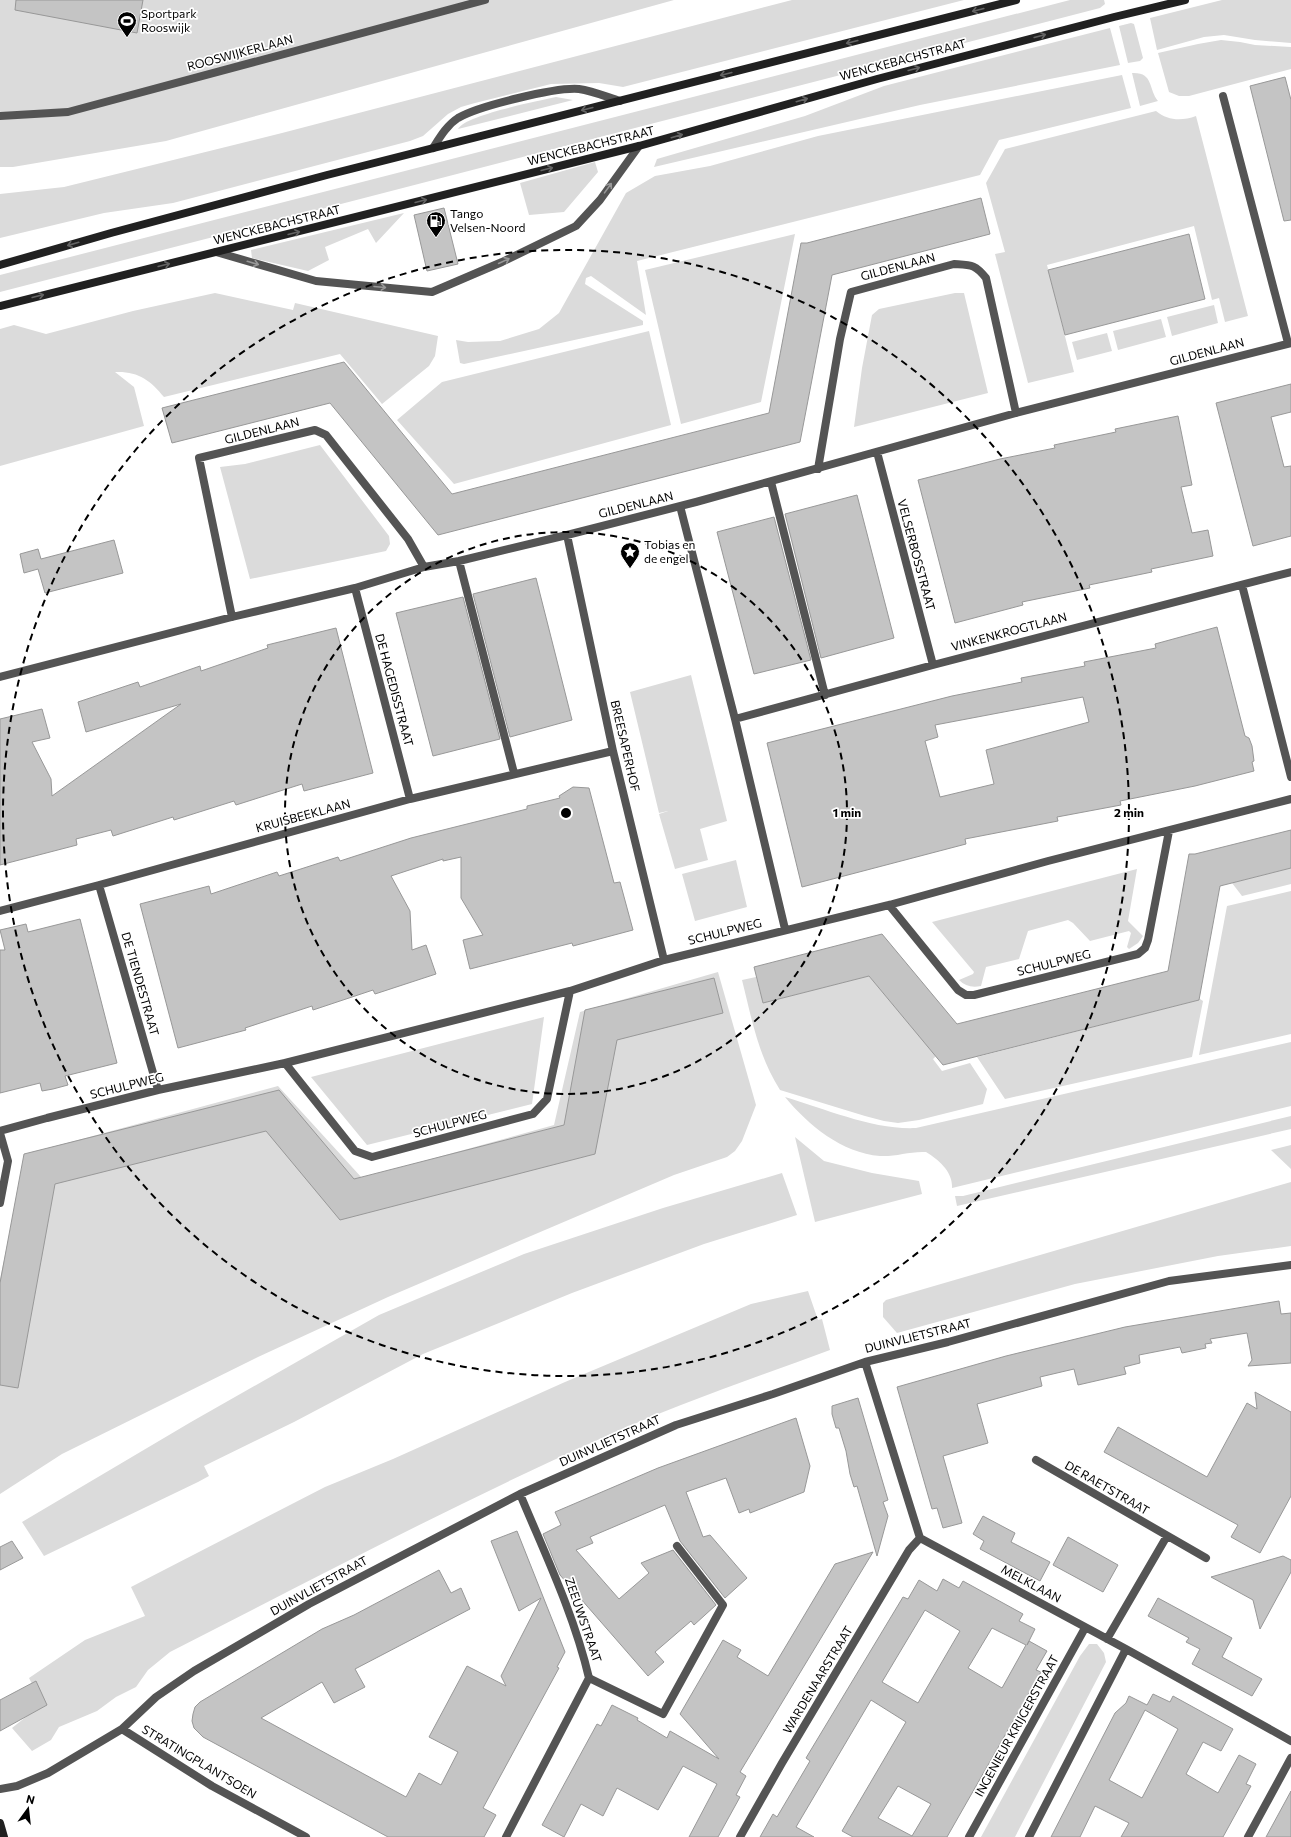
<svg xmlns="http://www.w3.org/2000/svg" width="1291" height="1837" viewBox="0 0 1291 1837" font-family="Commissioner,sans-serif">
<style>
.green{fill:#dbdbdb}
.building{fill:#c4c4c4;stroke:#989898;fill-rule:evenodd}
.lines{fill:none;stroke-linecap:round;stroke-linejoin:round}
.lane{stroke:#545454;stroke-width:8}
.street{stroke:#545454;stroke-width:8}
.secondary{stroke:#212121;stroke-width:8}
.oneway{stroke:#646464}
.oneway2{stroke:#989898}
.ring{fill:none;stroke:#000;stroke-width:2;stroke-dasharray:7 5}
.labels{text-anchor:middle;stroke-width:3.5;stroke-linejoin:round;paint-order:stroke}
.poi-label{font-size:12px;fill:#000;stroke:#fff;text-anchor:start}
.street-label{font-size:12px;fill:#000;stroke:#fff}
.centre{fill:#000;stroke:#fff;stroke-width:2}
.ring-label{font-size:12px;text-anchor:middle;font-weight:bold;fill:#000;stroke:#fff;stroke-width:3.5;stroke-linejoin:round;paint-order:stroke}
</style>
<rect width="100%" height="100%" fill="#fff"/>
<!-- green -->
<path class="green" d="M 0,0 L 674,0 L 166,141 L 13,167 L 0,167 Z
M 792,0 L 964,0 L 623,87 L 599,83 L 551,84 L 475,103 L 461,107 L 448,114 L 423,136 L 410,141 L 173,203 L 104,213 L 0,238 L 0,194 L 64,187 L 282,133 Z
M 1070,0 L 1104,0 L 1105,4 L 1100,8 L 0,292 L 0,275 Z
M 1222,0 L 1291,0 L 1291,43 L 1255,40 L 1224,35 L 1204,37 L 1157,50 L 1150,18 Z
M 1131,23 L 1134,24 L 1143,58 L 1140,61 L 1128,63 L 1119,26 Z
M 1110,28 L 1120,65 L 920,105 L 654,167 L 657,159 L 805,116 L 884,86 Z
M 1221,40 L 1240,42 L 1255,45 L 1291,47 L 1291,69 L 1189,96 L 1179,96 L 1169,92 L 1158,53 L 1198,44 Z
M 1132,73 C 1154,72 1148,89 1158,101 L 1140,106 Z
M 1122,75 L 1131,108 L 999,140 L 980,175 L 637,261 L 646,315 L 591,276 L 586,278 L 585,284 L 643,321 L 643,325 L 464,364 L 460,363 L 456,340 L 468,342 L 500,341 L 539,329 L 559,313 L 626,193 L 655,176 L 710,166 L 818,136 Z
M 556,97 L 573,100 L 458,129 C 465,115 538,101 556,97 Z
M 1156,111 C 1168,121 1182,121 1196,116 L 1248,316 L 1225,322 L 1219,298 L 1212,300 L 1194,226 L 1047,265 L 1074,372 L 1028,383 L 995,254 L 1005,252 L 986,183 L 1005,149 Z
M 595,162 L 598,172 L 564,212 L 529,215 L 520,183 Z
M 404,213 L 376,243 L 368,229 L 325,247 L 329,260 L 308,271 L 252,258 L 251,250 Z
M 795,234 L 761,402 L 681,424 L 645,270 Z
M 215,293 L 293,310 L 295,303 L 438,336 L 435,356 L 429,366 L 382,404 L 340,354 L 164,397 C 150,380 138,371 115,372 L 134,387 L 144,426 L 0,466 L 0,329 L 14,325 L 46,334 L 133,311 Z
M 955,293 L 964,293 L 988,393 L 854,427 L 862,368 L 872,315 L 879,309 Z
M 1214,305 L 1218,323 L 1172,336 L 1167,317 Z
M 1161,319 L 1166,337 L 1118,350 L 1113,331 Z
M 649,331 L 671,425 L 454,484 L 397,420 L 442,382 Z
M 1107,333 L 1112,351 L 1077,360 L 1072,342 Z
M 320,445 L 389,536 L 390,544 L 386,551 L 250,579 L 220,467 L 245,464 Z
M 691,675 L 727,821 L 700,829 L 708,860 L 675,869 L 659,814 L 668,811 L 659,813 L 630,692 Z
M 736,860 L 747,907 L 695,921 L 682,874 Z
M 1291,868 L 1291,884 L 1242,896 L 1232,883 Z
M 1137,869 L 1128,921 L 1143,936 L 1138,943 L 1129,949 L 1127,947 L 1131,933 L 1129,931 L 1090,941 L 1073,923 L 1068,920 L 1028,931 L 1019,959 L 986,967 L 981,986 C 972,988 965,986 959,980 L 973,974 L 974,972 L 932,922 Z
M 1291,891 L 1291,1034 L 1199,1055 L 1227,906 Z
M 718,972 L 756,1105 L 742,1141 L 735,1151 L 727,1157 L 674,1175 L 388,1297 L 258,1357 L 62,1454 L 0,1494 L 0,1279 L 26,1154 L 278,1086 L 362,1178 L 554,1125 L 580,1012 Z
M 869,976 L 936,1056 L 933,1059 L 942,1071 L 970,1063 L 987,1089 L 983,1104 L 919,1120 L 898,1123 L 884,1121 L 865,1116 L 780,1090 C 758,1055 752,1020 742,980 L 756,977 L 763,1003 Z
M 1200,999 L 1203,1001 L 1192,1057 L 1005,1099 L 977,1057 L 1199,1000 Z
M 544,1017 L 532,1104 L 367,1145 L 311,1077 Z
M 1291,1042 L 1291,1106 L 952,1188 C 953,1172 939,1160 926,1152 C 910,1151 895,1157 880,1156 C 842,1153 808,1125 785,1097 C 826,1109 873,1130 916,1128 Z
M 1291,1116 L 1291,1129 L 957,1206 L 955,1196 L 963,1196 Z
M 795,1137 L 824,1161 L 872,1173 L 919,1181 L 922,1194 L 815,1222 Z
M 1291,1145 L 1291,1169 L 1271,1150 Z
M 782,1173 L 797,1215 L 704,1244 L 572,1293 L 423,1354 L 294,1422 L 204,1466 L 209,1476 L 198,1482 L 44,1556 L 22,1522 L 191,1422 L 379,1315 L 524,1254 L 663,1208 Z
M 1291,1182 L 1291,1246 L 1218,1256 L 1075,1284 L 897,1333 L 883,1317 L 883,1303 L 886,1300 Z
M 808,1291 L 818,1320 L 822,1319 L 830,1350 C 754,1378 676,1405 602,1438 C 455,1504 313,1579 170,1652 L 148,1670 L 136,1687 L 116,1697 L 97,1711 L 59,1727 L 51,1740 L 32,1751 L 12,1728 L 42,1704 L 29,1678 L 85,1640 L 145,1616 L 131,1587 L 325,1487 L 393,1459 L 565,1382 L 751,1304 Z
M 1089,1644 L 1097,1644 L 1104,1653 L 1106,1662 L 1015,1837 L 981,1837 L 1080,1656 Z"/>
<!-- building -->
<path class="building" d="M 16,0 L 143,0 L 137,33 L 15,10 Z
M 1285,77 L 1291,100 L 1291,220 L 1284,221 L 1250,86 Z
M 981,198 L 990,234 L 832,275 L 800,442 L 438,535 L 330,403 L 172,443 L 162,408 L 344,362 L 452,494 L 769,413 L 801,243 L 807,243 Z
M 444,208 L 458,264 L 427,271 L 414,215 Z
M 1189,234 L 1205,299 L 1065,335 L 1048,270 Z
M 1291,384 L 1291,412 L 1271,417 L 1284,467 L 1291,466 L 1291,536 L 1253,546 L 1216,403 Z
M 1178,416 L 1192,485 L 1181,487 L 1192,533 L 1208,530 L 1213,556 L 1151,569 L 1152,572 L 1089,585 L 1090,588 L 1022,602 L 1023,605 L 955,623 L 918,480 L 1000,459 L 1055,448 L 1054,445 L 1116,432 L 1115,429 Z
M 857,495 L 894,638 L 821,658 L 785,514 Z
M 774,517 L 811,660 L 754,674 L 717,532 Z
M 114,540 L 123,573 L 45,593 L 38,569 L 24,573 L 20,554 L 38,549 L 41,559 Z
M 536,578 L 572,720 L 510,737 L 473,594 Z
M 463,597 L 500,739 L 433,756 L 396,613 Z
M 1217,627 L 1245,736 L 1249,738 L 1252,746 L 1254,761 L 1252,762 L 1254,771 L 1195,786 L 1120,801 L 1121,805 L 1057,817 L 1058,821 L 965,839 L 966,844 L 802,887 L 767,743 L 952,696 L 1022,682 L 1021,678 L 1085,666 L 1084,662 L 1156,648 L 1155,644 ZM 1083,697 L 1089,722 L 986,750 L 994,784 L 940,797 L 925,741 L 938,737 L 935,725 Z
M 336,628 L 373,773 L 304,791 L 302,784 L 236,805 L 234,801 L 174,820 L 173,817 L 113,836 L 111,830 L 76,839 L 77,845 L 0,865 L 0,719 L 42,709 L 50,738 L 32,742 L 51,779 L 52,796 L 181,704 L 86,732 L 78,702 L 138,682 L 140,687 L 200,666 L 201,671 L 268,648 L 267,645 Z
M 573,787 L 589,788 L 614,883 L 620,882 L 633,930 L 573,946 L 572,943 L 470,969 L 463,940 L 483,935 L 461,898 L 461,857 L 443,861 L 443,859 L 391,876 L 410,911 L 412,950 L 426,945 L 436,974 L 375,994 L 373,990 L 313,1010 L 312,1006 L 245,1028 L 246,1030 L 178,1048 L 140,904 L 209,886 L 211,894 L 277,872 L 279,876 L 338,857 L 340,861 L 411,838 L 527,809 L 527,806 L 560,798 L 559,796 Z
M 1291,830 L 1291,868 L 1220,886 L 1199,1000 L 943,1065 L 869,976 L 763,1003 L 754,967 L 882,934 L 957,1024 L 1168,971 L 1189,854 L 1195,854 Z
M 80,919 L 117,1063 L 65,1076 L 68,1085 L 53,1089 L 42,1091 L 40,1083 L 0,1093 L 0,950 L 5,950 L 0,930 L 26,924 L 28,932 Z
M 714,978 L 723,1013 L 617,1040 L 595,1154 L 340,1220 L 266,1131 L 55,1184 L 18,1388 L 0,1385 L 0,1283 L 24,1154 L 279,1090 L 354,1179 L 564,1125 L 585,1010 Z
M 1279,1301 L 1281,1314 L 1291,1313 L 1291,1363 L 1248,1366 L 1252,1360 L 1247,1333 L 1210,1339 L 1212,1343 L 1205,1344 L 1206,1348 L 1182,1353 L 1180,1347 L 1139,1355 L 1140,1363 L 1124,1367 L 1126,1374 L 1078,1385 L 1074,1369 L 1040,1377 L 1042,1386 L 977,1404 L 988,1443 L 943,1456 L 962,1523 L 943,1528 L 937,1508 L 932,1509 L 897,1387 L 1006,1356 L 1125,1327 Z
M 1255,1392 L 1291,1412 L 1291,1496 L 1260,1553 L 1231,1537 L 1238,1525 L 1104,1452 L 1118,1427 L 1207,1477 L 1247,1403 L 1257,1409 Z
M 858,1398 L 888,1500 L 883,1502 L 888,1516 L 877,1556 L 857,1486 L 854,1487 L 850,1474 L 846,1451 L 839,1428 L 836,1428 L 832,1414 L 832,1406 Z
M 796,1418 L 810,1466 L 804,1492 L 750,1513 L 749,1509 L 739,1513 L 726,1478 L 686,1492 L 703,1537 L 710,1535 L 747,1578 L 725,1598 L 680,1541 L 665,1505 L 590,1537 L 593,1543 L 576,1550 L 619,1599 L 649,1573 L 641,1563 L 673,1550 L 716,1605 L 694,1625 L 691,1621 L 655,1652 L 664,1662 L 648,1676 L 560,1575 L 543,1534 L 561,1525 L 555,1512 L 658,1468 Z
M 983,1516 L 1015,1533 L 1011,1542 L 1050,1562 L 1040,1581 L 980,1549 L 984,1541 L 973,1534 Z
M 517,1531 L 565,1652 L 557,1667 L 559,1668 L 483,1808 L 496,1815 L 484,1837 L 388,1837 L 203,1737 L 194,1728 L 192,1721 L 193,1714 L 195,1707 L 200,1702 L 322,1629 L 354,1615 L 439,1570 L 451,1593 L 461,1588 L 470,1609 L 355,1669 L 365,1687 L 334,1703 L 322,1682 L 261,1718 L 406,1797 L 419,1773 L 441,1785 L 458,1752 L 429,1737 L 467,1666 L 506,1686 L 501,1676 L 541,1598 L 519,1611 L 491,1541 Z
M 1068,1537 L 1118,1565 L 1103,1592 L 1053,1565 Z
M 12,1541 L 23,1558 L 0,1570 L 0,1547 Z
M 873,1552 L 740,1772 L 746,1776 L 736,1795 L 740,1797 L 718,1837 L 689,1837 L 717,1784 L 683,1766 L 658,1810 L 617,1788 L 603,1816 L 581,1804 L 564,1837 L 542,1825 L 597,1724 L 601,1726 L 612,1705 L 638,1718 L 637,1720 L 667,1738 L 670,1731 L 719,1759 L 680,1714 L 723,1640 L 741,1650 L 737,1657 L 768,1676 L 835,1564 Z
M 1283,1556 L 1291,1560 L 1291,1572 L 1260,1629 L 1253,1600 L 1211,1577 Z
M 943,1579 L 959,1588 L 963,1581 L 1023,1614 L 1019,1621 L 1035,1629 L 1027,1645 L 1029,1641 L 1047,1651 L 1036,1670 L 1041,1672 L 947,1837 L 853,1837 L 842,1831 L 906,1722 L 871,1700 L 796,1827 L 814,1837 L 760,1837 L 773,1814 L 777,1817 L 810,1761 L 806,1758 L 903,1597 L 908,1599 L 919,1580 L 937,1591 ZM 925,1610 L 960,1631 L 918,1703 L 882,1682 ZM 992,1628 L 1026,1645 L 1002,1688 L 968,1668 ZM 898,1786 L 931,1804 L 912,1836 L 878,1818 Z
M 1158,1598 L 1232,1638 L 1222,1657 L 1262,1679 L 1252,1696 L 1192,1664 L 1200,1649 L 1186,1642 L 1189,1638 L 1148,1616 Z
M 36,1681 L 47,1705 L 0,1731 L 0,1700 Z
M 1153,1694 L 1170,1702 L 1173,1696 L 1233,1729 L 1221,1751 L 1203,1742 L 1186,1774 L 1218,1793 L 1239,1755 L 1256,1764 L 1246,1784 L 1251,1786 L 1223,1837 L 1121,1837 L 1129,1823 L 1095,1806 L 1080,1837 L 1051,1837 L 1115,1713 L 1126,1703 L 1129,1696 L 1147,1705 ZM 1145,1710 L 1178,1729 L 1142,1798 L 1109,1780 Z
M 1291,1791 L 1291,1837 L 1266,1837 Z"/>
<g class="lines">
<!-- lane -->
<path class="lane" d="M 0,116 L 68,112 L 485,0
M 433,148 C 440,137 447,125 458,118 C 478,106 556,87 579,89 C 593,91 607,97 620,101
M 216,252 L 316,281 L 432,292 L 502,262 L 576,226 L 600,200 L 639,146
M 589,1678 L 663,1714 L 723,1605 L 677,1546"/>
<!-- street -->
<path class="street" d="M 1223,96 L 1288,343
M 877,452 L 933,665
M 818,469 L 840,339 L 851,292 L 954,264 C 971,265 975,264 986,278 L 1016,413
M 771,482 L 825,695
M 680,506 L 735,719 L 785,929
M 567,535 L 613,751 L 664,960
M 459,561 L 514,773
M 1242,585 L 1291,777
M 355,588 L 410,799
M 232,617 L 199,458 L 315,430 L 326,435 L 408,539 L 424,567
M 0,677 L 232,617 L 355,588 L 424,567 L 459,561 L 567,535 L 696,502 L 1016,413 L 1291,343
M 735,719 L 933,665 L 1291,572
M 99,885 L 158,1090
M 889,905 L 958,990 L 966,995 L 974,995 L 1138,954 L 1145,948 L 1148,940 L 1169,831
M 0,911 L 99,885 L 410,799 L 613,751
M 285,1063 L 355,1151 L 372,1157 L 533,1114 L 547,1099 L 570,991
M 0,1131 L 47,1118 L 158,1090 L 285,1063 L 570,991 L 664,960 L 889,905 L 1048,861 L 1291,799
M 0,1133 L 8,1161 L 0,1203
M 865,1362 L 920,1538 L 1126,1649 L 1291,1741
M 1036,1460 L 1206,1558
M 1107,1639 L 1167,1536
M 122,1729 L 212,1786 L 306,1837
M 0,1789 L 17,1786 L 48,1773 L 122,1729 L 156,1697 L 194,1671 L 309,1604 L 520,1494 L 676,1425 L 773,1394 L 865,1362 L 948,1342 L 1169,1281 L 1291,1265
M 506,1837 L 589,1678 C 574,1614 545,1554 520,1494
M 740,1837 L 782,1763 L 909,1550 L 920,1538
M 969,1837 L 1085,1628
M 1029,1837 L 1126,1649
M 1248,1837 L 1291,1758"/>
<!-- secondary -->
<path class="secondary" d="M 0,265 L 111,233 L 327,175 L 1016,0
M 0,306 L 639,146 L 877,79 L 1114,17 L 1185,0
M 0,1823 L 4,1837"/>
</g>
<!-- one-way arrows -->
<defs><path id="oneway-shaft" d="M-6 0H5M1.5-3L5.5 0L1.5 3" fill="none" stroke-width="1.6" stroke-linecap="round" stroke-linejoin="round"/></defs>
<g class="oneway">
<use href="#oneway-shaft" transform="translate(978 10) rotate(166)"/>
<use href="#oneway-shaft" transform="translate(1040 36) rotate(-15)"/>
<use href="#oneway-shaft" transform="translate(852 42) rotate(166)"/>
<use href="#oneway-shaft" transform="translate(914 69) rotate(-15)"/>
<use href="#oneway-shaft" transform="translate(726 74) rotate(166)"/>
<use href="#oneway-shaft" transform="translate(802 100) rotate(-16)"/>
<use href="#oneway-shaft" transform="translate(587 109) rotate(166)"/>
<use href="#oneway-shaft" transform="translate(677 136) rotate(-16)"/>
<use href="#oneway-shaft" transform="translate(547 169) rotate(-14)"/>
<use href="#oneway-shaft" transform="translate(421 201) rotate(-14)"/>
<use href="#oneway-shaft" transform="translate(294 233) rotate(-14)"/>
<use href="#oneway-shaft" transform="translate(73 244) rotate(164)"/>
<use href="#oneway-shaft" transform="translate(164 265) rotate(-14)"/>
<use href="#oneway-shaft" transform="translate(38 296) rotate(-14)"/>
</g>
<g class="oneway2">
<use href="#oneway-shaft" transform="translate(608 188) rotate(-54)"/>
<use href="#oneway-shaft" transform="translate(504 261) rotate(-25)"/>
<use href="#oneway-shaft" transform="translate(253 263) rotate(16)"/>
<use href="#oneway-shaft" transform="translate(380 287) rotate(5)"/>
</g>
<!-- distance rings -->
<g class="ring">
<circle cx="566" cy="813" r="281"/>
<circle cx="566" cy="813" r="563"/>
</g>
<!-- icons -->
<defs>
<g id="stadium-pin" transform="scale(1)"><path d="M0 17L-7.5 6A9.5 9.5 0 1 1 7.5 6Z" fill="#000" stroke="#fff"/><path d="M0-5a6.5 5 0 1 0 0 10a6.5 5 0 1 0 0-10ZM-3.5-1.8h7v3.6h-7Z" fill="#fff"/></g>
<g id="fuel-pin" transform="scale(1)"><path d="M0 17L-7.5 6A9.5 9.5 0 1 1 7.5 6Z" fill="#000" stroke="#fff"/><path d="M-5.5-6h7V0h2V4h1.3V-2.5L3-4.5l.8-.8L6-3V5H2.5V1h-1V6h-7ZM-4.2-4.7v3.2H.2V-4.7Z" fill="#fff"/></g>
<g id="sight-pin" transform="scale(1)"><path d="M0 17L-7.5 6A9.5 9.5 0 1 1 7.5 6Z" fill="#000" stroke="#fff"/><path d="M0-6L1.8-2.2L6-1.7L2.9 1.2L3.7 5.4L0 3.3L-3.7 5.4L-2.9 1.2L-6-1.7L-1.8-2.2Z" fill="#fff"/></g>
</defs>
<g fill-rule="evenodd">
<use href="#stadium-pin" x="127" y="21"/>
<use href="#fuel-pin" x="436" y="221"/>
<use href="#sight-pin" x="630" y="552"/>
</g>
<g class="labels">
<!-- poi labels -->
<g class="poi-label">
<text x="141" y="18">Sportpark<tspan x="141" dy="14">Rooswijk</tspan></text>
<text x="450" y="218">Tango<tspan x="450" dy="14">Velsen-Noord</tspan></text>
<text x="644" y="549">Tobias en<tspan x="644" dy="14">de engel</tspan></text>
</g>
<!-- street labels -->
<g class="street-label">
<text transform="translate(240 53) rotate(-15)" y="4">ROOSWIJKERLAAN</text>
<text transform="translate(903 60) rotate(-15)" y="4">WENCKEBACHSTRAAT</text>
<text transform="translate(591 146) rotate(-14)" y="4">WENCKEBACHSTRAAT</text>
<text transform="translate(277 225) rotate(-14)" y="4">WENCKEBACHSTRAAT</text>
<text transform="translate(898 267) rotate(-15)" y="4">GILDENLAAN</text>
<text transform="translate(1207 352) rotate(-15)" y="4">GILDENLAAN</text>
<text transform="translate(262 431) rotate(-14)" y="4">GILDENLAAN</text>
<text transform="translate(636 505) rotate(-14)" y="4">GILDENLAAN</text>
<text transform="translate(916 555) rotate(75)" y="4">VELSERBOSSTRAAT</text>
<text transform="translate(1009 632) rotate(-15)" y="4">VINKENKROGTLAAN</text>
<text transform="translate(394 690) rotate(75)" y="4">DE HAGEDISSTRAAT</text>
<text transform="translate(625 746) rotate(77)" y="4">BREESAPERHOF</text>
<text transform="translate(303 816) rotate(-15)" y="4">KRUISBEEKLAAN</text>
<text transform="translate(725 932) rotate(-14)" y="4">SCHULPWEG</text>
<text transform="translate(1054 963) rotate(-14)" y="4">SCHULPWEG</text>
<text transform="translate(140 984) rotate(74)" y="4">DE TIENDESTRAAT</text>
<text transform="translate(127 1086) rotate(-14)" y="4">SCHULPWEG</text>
<text transform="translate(450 1124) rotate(-15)" y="4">SCHULPWEG</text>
<text transform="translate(918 1336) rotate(-14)" y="4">DUINVLIETSTRAAT</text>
<text transform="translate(610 1441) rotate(-24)" y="4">DUINVLIETSTRAAT</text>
<text transform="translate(1107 1488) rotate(30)" y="4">DE RAETSTRAAT</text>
<text transform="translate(1031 1584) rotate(28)" y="4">MELKLAAN</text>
<text transform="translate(319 1586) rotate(-29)" y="4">DUINVLIETSTRAAT</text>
<text transform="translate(583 1620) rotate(71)" y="4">ZEEUWSTRAAT</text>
<text transform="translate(818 1680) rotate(-59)" y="4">WARDENAARSTRAAT</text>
<text transform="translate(1017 1726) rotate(-61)" y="4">INGENIEUR KRIJGERSTRAAT</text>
<text transform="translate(199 1762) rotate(31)" y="4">STRATINGPLANTSOEN</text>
</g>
</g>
<circle cx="566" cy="813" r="6" class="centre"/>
<g class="ring-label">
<text x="847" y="817">1 min</text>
<text x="1129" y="817">2 min</text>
</g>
<!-- north arrow -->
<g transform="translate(28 1809) rotate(15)" stroke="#ffffff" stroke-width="3" paint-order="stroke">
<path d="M0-3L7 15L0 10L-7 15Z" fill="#000000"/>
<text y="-6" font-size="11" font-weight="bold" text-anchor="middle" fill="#000000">N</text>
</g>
</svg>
